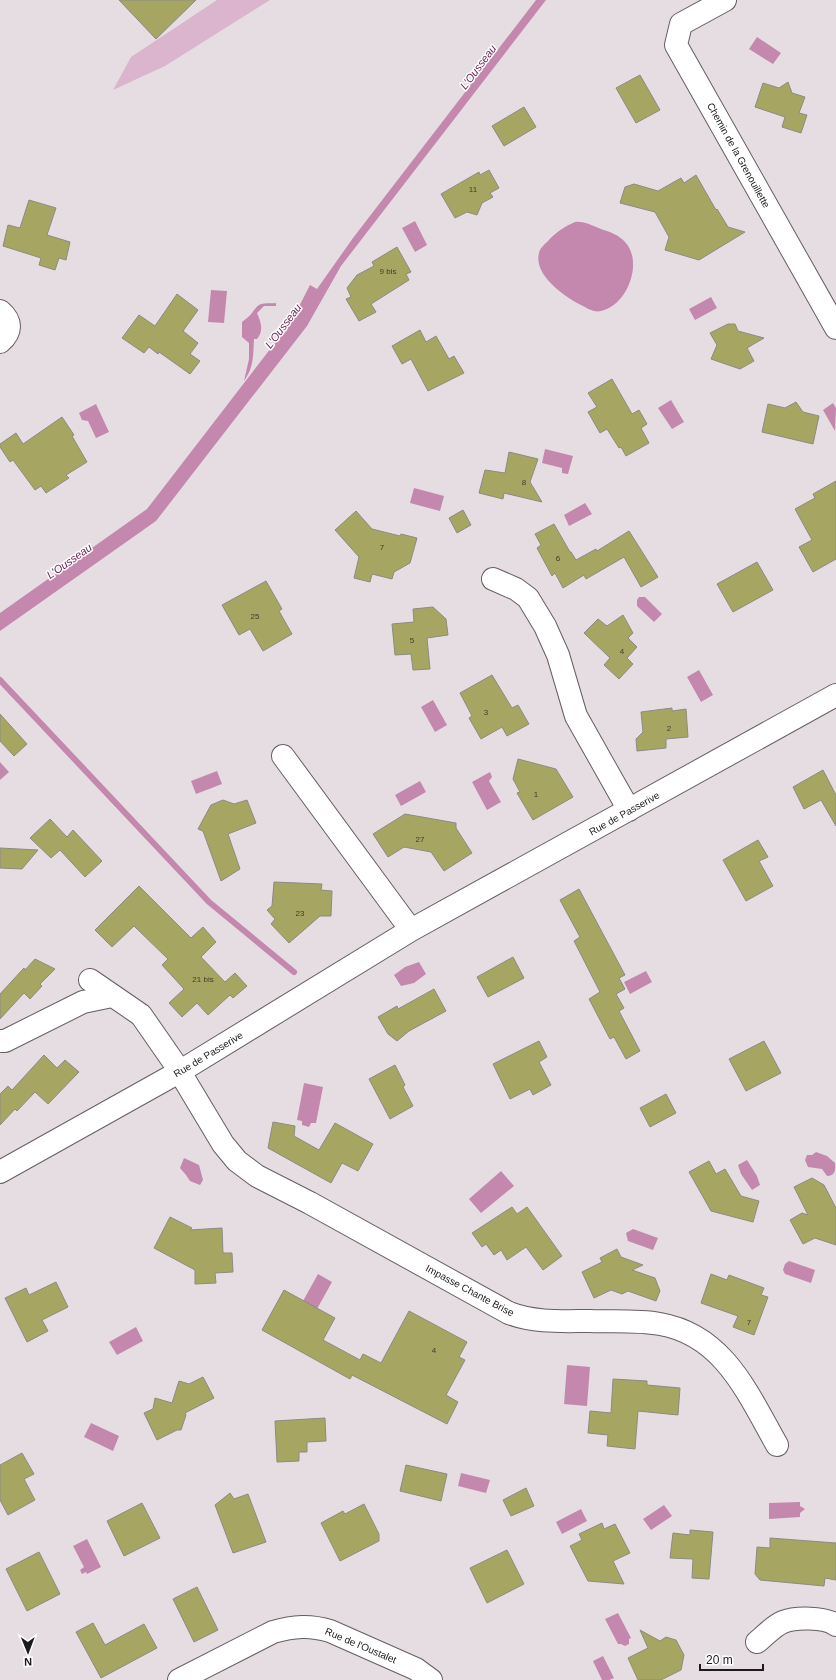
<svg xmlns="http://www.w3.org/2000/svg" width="836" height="1680" viewBox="0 0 836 1680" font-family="Helvetica,sans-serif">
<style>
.green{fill:#dbb5cd}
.water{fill:#c488af}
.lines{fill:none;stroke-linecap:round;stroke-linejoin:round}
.stream{stroke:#c488af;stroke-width:6}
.building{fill:#a6a662;stroke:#8b8b83}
.minor-casing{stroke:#655e63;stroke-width:24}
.minor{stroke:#fff;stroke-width:22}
.labels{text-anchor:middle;stroke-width:3;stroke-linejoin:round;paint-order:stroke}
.number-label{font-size:8px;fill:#3f3d2d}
.street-label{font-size:10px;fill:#1d1a1b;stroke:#fff}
.water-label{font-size:11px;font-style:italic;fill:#6e265a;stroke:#fff}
</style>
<rect width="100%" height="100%" fill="#e6dde2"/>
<!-- green -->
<path class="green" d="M 217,0 L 270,0 L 165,66 L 113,90 L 131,57 Z"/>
<!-- water -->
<path class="water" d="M 536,0 L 546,0 L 341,266 L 307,326 L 156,521 L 0,631 L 0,613 L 147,509 L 291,322 L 310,285 L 317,289 L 353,238 Z
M 757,37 L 781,53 L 773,64 L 749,49 Z
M 415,221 L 427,245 L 415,252 L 402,228 Z
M 575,222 C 585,221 592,226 601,229 C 610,232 619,235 625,242 C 644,262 627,306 601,311 C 594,313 587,308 581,305 C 565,297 533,275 539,253 C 540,248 544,245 548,241 C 555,233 565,226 575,222 Z
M 211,290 L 227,291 L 224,323 L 208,322 Z
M 711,297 L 717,308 L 695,320 L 689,309 Z
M 276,303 L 276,306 L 264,306 L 257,313 C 261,322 264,331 257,339 L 254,339 C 253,356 254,367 244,381 L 249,359 L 249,343 L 242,337 L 242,322 C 245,319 249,317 252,313 C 260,301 262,304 276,303 Z
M 671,400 L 684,422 L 672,429 L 658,408 Z
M 833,403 L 836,408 L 835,431 L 823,410 Z
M 96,404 L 109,432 L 96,438 L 88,421 L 82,420 L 79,413 Z
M 545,449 L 573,456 L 568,474 L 562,473 L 562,468 L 542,463 Z
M 414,488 L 444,496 L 440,511 L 410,503 Z
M 585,503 L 592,514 L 569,526 L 564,515 Z
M 639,597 L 645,597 L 662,614 L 654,622 L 637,606 L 637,600 Z
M 699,670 L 713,695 L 701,702 L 687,677 Z
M 433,700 L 447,725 L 435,732 L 421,707 Z
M 0,762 L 9,772 L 0,780 Z
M 217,771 L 222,784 L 196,794 L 191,781 Z
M 490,772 L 492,777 L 489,781 L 501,802 L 487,810 L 472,782 Z
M 420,781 L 426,792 L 401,806 L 395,795 Z
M 419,962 L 426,974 L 414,983 L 401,986 L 394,975 L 405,967 Z
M 646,971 L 652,982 L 630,994 L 624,982 Z
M 304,1083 L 323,1087 L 316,1123 L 311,1123 L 309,1127 L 302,1125 L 302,1121 L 297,1120 Z
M 816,1152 L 827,1156 L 835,1163 C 836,1170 835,1176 827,1176 L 822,1169 L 808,1167 L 805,1160 L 807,1155 L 812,1155 Z
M 184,1158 L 199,1165 L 203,1180 L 200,1185 L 190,1181 L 186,1175 L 180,1168 Z
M 747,1160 L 757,1176 L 760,1185 L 752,1190 L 741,1174 L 738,1165 Z
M 501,1171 L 514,1186 L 481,1213 L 469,1199 Z
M 633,1229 L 658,1238 L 653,1250 L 628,1241 L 626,1233 Z
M 789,1261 L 815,1270 L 811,1283 L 785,1274 L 783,1270 L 785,1264 Z
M 318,1274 L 332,1282 L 317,1309 L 303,1301 Z
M 136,1327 L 143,1341 L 117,1355 L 109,1342 Z
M 567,1365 L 590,1367 L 587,1406 L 564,1404 Z
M 91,1423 L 119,1436 L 113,1451 L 84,1437 Z
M 461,1473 L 490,1480 L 486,1493 L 458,1486 Z
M 800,1502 L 800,1506 L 805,1509 L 800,1513 L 800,1517 L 769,1519 L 769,1503 Z
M 664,1505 L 672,1516 L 651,1530 L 643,1519 Z
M 581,1509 L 587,1521 L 562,1534 L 556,1522 Z
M 87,1539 L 101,1567 L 87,1574 L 86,1572 L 82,1574 L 80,1570 L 84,1567 L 73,1546 Z
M 618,1613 L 631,1638 L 629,1639 L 629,1644 L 625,1646 L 621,1644 L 618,1644 L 605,1619 Z
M 603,1656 L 614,1678 L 609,1680 L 602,1680 L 593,1661 Z"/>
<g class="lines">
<!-- stream -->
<path class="stream" d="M 0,680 L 209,902 L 294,972"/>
</g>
<!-- building -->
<path class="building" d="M 119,0 L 196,0 L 156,39 Z
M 640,75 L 660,110 L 636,123 L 616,88 Z
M 788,82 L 792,93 L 805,97 L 799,113 L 807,115 L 801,133 L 782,127 L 785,117 L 755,107 L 763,83 L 779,88 Z
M 524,107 L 536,127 L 504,146 L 492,126 Z
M 489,170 L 499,188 L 490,193 L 493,197 L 482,203 L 477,215 L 467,212 L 455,218 L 441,194 L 479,172 L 480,175 Z
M 696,175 L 716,210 L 717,209 L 728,227 L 745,232 L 699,260 L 665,250 L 669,237 L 655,212 L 620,203 L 625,187 L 634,184 L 658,191 L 681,178 L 684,183 Z
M 29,200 L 56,208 L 47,235 L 70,242 L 66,260 L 59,258 L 55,270 L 39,265 L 41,258 L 3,246 L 8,225 L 20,228 Z
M 397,247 L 411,272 L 406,274 L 409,280 L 371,304 L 376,312 L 359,321 L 346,299 L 351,297 L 347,288 L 357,275 L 374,266 L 372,262 Z
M 177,294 L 198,310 L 183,331 L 198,343 L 190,354 L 200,361 L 190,374 L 159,352 L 158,354 L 149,347 L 144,353 L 122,338 L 139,315 L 155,326 Z
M 728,324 L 735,324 L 738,331 L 764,338 L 747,348 L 754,361 L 740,369 L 711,359 L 717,345 L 710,333 Z
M 420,330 L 426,342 L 436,336 L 449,359 L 454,356 L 464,373 L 428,391 L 411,359 L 402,364 L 392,346 Z
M 612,379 L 632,414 L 639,410 L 647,424 L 641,428 L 649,443 L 626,456 L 621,447 L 619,448 L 607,429 L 600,433 L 588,412 L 597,407 L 588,393 Z
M 796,402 L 803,412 L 819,416 L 813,444 L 762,432 L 768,404 L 785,408 Z
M 62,417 L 74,435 L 72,436 L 87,462 L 66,475 L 69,478 L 46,493 L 41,486 L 35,490 L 13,460 L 10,462 L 0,447 L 0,444 L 16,433 L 23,444 Z
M 509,452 L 538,459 L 530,482 L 542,502 L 504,493 L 503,499 L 479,493 L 485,470 L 505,473 Z
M 836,481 L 836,559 L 813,572 L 799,547 L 812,540 L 795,509 L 815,498 L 813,494 Z
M 463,510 L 471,525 L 457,533 L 449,518 Z
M 356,511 L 372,529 L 400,536 L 401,534 L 417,538 L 410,563 L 394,572 L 392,579 L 372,574 L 370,582 L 354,578 L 359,557 L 335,530 Z
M 554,524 L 570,552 L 571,552 L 576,560 L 596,549 L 597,551 L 629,531 L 658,577 L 641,587 L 624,557 L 586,579 L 584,575 L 563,588 L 555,573 L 552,576 L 537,548 L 541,545 L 535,534 Z
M 757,562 L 773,590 L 733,612 L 717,584 Z
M 266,581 L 282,609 L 279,611 L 292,634 L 263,651 L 250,629 L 239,635 L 222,605 Z
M 433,607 L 446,619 L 448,635 L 427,638 L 430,669 L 413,670 L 411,654 L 395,655 L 392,624 L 414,622 L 413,609 Z
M 623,615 L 633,633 L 628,638 L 637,647 L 627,658 L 633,664 L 619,679 L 604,665 L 610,658 L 584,633 L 598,619 L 607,626 Z
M 492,675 L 512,708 L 518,705 L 529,724 L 507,736 L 502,727 L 481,739 L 469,718 L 472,716 L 460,693 Z
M 672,708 L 672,711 L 686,709 L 688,737 L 666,739 L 666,748 L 637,751 L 636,739 L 643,732 L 641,712 Z
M 0,714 L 27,744 L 14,756 L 0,741 Z
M 518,759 L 556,769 L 573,797 L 533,820 L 517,793 L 520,792 L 513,779 Z
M 823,770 L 836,795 L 836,826 L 821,800 L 804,809 L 793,787 Z
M 223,800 L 234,804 L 247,800 L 256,823 L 228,834 L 240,869 L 221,881 L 203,831 L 198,829 L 211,805 Z
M 405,814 L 456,823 L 456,828 L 472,853 L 444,871 L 431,852 L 404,847 L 388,857 L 373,834 Z
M 50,819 L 67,837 L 73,830 L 102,861 L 85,877 L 60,850 L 51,858 L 30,838 Z
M 758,840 L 768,857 L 759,861 L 773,886 L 746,901 L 723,860 Z
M 0,848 L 38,850 L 22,869 L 0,868 Z
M 274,882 L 322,884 L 321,890 L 332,891 L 331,916 L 320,916 L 289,943 L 271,924 L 275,919 L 267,910 L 272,906 Z
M 139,886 L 191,938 L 203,927 L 216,942 L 201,957 L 225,982 L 235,973 L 247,986 L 233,998 L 230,995 L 208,1015 L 197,1003 L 182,1017 L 169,1003 L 184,989 L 162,965 L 168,959 L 134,926 L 112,947 L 95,930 Z
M 579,889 L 625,975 L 619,978 L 625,989 L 616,994 L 624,1008 L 619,1011 L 640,1051 L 626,1059 L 614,1037 L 610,1039 L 589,999 L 600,992 L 574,941 L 580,937 L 560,900 Z
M 513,957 L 524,978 L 488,997 L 477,977 Z
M 35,959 L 55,969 L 40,984 L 42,986 L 30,999 L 24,993 L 0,1019 L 0,994 L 24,968 L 25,970 Z
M 434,989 L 446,1011 L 409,1031 L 397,1041 L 388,1034 L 378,1017 L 397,1006 L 398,1009 Z
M 539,1041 L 547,1057 L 539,1062 L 551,1085 L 533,1095 L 530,1089 L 510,1099 L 493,1064 Z
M 764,1041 L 781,1073 L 746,1091 L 729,1059 Z
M 44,1055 L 57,1068 L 65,1060 L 79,1072 L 48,1104 L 35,1092 L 17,1111 L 15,1109 L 0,1125 L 0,1094 L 8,1086 L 12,1090 Z
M 395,1065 L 405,1085 L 403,1087 L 413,1106 L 390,1119 L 369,1079 Z
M 666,1094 L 676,1113 L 650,1127 L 640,1108 Z
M 273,1122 L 295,1126 L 294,1136 L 319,1150 L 335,1123 L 373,1144 L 358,1171 L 342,1163 L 331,1183 L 268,1148 Z
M 709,1161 L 716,1174 L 725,1169 L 741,1196 L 759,1201 L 753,1222 L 711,1211 L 689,1172 Z
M 812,1178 L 824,1185 L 836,1208 L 836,1245 L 815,1238 L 803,1244 L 790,1220 L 802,1213 L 808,1215 L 794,1187 Z
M 512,1207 L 517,1214 L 527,1207 L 562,1256 L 543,1270 L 526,1247 L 507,1260 L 501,1250 L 494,1255 L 486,1244 L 482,1247 L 472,1233 Z
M 170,1217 L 192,1228 L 190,1230 L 222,1228 L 223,1253 L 232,1253 L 233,1272 L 215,1273 L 216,1283 L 195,1284 L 195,1270 L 154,1248 Z
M 617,1249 L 621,1257 L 643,1265 L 632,1270 L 655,1278 L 660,1291 L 656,1301 L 628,1291 L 622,1294 L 611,1290 L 594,1298 L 582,1272 L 602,1262 L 600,1258 Z
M 711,1274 L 727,1280 L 729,1275 L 764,1288 L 761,1295 L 768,1297 L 754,1335 L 733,1327 L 738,1316 L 701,1303 Z
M 56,1282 L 68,1307 L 42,1320 L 48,1331 L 27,1342 L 5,1298 L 26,1288 L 29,1295 Z
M 284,1290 L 335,1318 L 323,1340 L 360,1360 L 363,1354 L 381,1363 L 409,1311 L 467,1342 L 459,1357 L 465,1360 L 446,1395 L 458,1402 L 447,1424 L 352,1375 L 350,1379 L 262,1330 Z
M 203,1377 L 214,1398 L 185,1413 L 186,1415 L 181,1430 L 177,1430 L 157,1440 L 144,1413 L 153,1409 L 155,1398 L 172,1403 L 179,1381 L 189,1384 Z
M 613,1379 L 647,1381 L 647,1385 L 680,1388 L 678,1415 L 638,1411 L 635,1449 L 607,1446 L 608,1435 L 588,1433 L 590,1411 L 611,1413 Z
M 325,1418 L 326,1441 L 307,1442 L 307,1452 L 299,1452 L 299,1461 L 277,1462 L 275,1421 Z
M 22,1453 L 34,1474 L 24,1479 L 35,1500 L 8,1515 L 0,1500 L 0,1465 Z
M 406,1465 L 447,1474 L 441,1501 L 400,1491 Z
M 526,1488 L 534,1506 L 511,1516 L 503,1500 Z
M 230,1493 L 234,1499 L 248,1494 L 266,1542 L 233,1553 L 215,1505 Z
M 142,1503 L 160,1538 L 124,1556 L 107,1521 Z
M 364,1504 L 379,1534 L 379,1541 L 340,1561 L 321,1523 L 343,1511 L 345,1514 Z
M 602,1523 L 604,1529 L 615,1524 L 630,1553 L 613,1561 L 624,1584 L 588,1581 L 570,1546 L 582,1540 L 579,1534 Z
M 690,1530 L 713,1532 L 709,1579 L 692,1578 L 693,1559 L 670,1558 L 673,1533 L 690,1535 Z
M 770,1538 L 836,1543 L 836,1580 L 825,1578 L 824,1586 L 760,1580 L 755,1574 L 757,1547 L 770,1548 Z
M 507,1550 L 524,1584 L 487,1603 L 470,1568 Z
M 39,1552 L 60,1594 L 27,1611 L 6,1569 Z
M 197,1587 L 218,1630 L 194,1642 L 173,1599 Z
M 93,1623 L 105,1645 L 144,1624 L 157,1648 L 101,1678 L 76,1632 Z
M 640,1630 L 660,1641 L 666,1637 L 676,1640 L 684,1655 L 681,1670 L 661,1680 L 638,1680 L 628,1658 L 648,1648 Z"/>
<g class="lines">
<!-- minor casing -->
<g class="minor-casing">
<path id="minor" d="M 725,0 L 681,24 L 676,45 L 836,328
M 0,311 C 12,321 12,332 0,342
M 493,579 L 516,589 L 528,598 L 545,626 L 558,655 L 576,716 L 629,810
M 283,756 L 411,930
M 90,980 L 141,1015 L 175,1064 L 223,1144 L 237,1161 L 257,1176 L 310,1203 L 509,1313 C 535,1323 563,1321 590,1321 C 613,1322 637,1320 660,1324 C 724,1335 748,1394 777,1445
M 0,1041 L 5,1041 L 83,1002 L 112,996
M 0,1172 L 179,1072 L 411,930 L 836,695
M 757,1642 C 765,1636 773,1626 783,1622 C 795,1617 825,1617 836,1625
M 179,1680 L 273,1632 C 294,1626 310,1625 330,1631 L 416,1669 L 431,1680"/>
</g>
<!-- minor -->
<use href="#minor" class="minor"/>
</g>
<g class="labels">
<!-- number labels -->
<g class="number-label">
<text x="473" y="192">11</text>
<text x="388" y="274">9 bis</text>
<text x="524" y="485">8</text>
<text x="382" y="550">7</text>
<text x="558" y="561">6</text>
<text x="255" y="619">25</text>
<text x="412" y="643">5</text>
<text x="622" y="654">4</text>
<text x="486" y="715">3</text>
<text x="669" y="731">2</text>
<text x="536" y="797">1</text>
<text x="420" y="842">27</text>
<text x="300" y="916">23</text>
<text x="203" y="982">21 bis</text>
<text x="749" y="1325">7</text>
<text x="434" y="1353">4</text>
</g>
<!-- street labels -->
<g class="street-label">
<text transform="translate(739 155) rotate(61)" y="4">Chemin de la Grenouillette</text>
<text transform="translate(624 813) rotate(-29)" y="4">Rue de Passerive</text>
<text transform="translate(208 1054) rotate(-31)" y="4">Rue de Passerive</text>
<text transform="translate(470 1290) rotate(28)" y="4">Impasse Chante Brise</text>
<text transform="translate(361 1645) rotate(23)" y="4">Rue de l'Oustalet</text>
</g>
<!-- water labels -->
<g class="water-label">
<text transform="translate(478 67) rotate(-53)" y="4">L'Ousseau</text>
<text transform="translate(283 326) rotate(-53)" y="4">L'Ousseau</text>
<text transform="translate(69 561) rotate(-35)" y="4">L'Ousseau</text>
</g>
</g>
<!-- north arrow -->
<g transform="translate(28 1652) rotate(179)" stroke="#ffffff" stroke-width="3" paint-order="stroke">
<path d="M0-3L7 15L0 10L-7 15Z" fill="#1d1a1b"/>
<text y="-6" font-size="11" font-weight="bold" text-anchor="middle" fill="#1d1a1b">N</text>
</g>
<!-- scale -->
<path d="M700 1664v6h63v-6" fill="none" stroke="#1d1a1b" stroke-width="2"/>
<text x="706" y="1664" font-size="12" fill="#1d1a1b" stroke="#ffffff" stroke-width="3" paint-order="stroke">20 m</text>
</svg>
